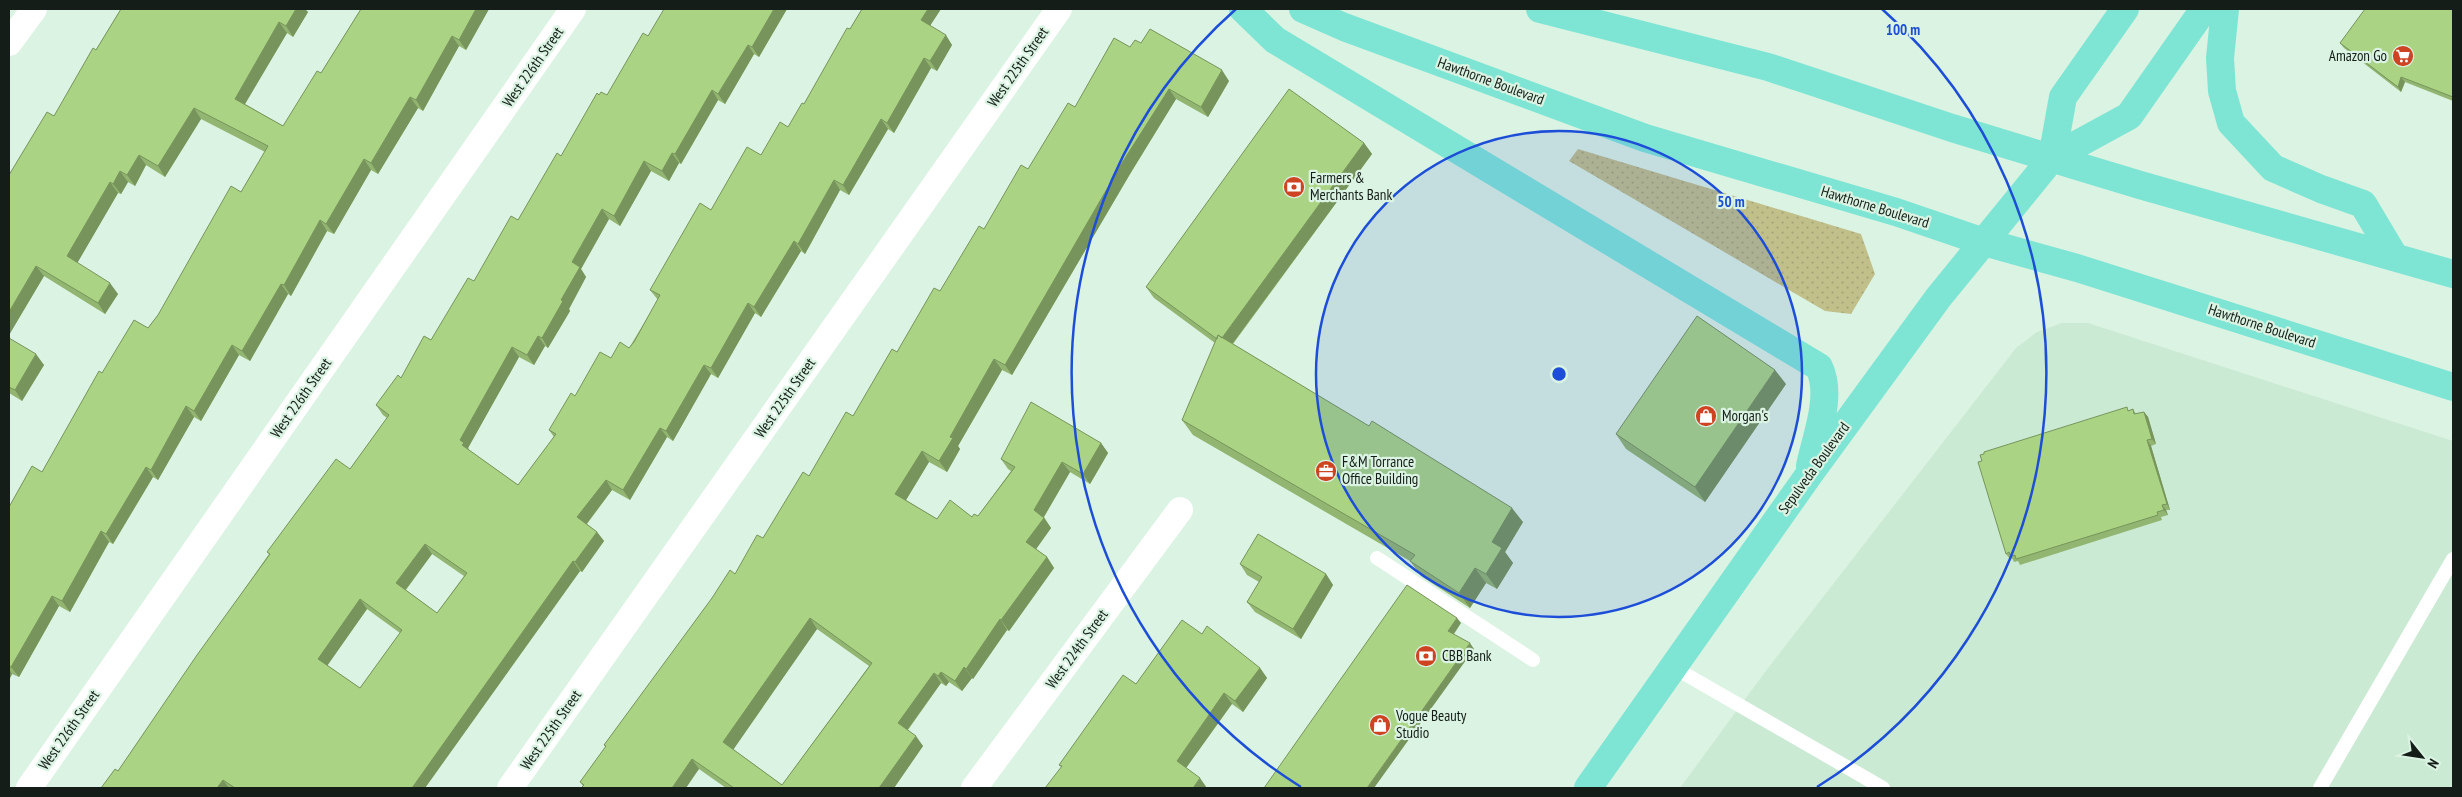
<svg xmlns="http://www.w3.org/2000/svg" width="2462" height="797" viewBox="0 0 2462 797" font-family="'PT Sans Narrow',sans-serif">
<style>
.built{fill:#cbead4}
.grass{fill:url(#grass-dots)}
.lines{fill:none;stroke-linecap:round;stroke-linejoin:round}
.service{stroke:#fff;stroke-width:14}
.minor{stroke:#fff;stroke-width:26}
.primary{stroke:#7ee5d5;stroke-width:28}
.wall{fill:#92b671;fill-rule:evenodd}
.shaded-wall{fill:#77945c}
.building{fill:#aad483;stroke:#77945c;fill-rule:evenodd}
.ring{fill:none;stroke:#1d4ed8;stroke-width:2.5}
.labels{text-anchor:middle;stroke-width:4.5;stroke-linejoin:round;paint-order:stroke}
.poi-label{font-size:15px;fill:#141d17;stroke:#dbf3e2;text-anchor:start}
.street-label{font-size:15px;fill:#141d17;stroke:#dbf3e2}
.centre{fill:#1d4ed8;stroke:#dbf3e2;stroke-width:2.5}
.ring-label{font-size:15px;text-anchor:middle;font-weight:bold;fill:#1d4ed8;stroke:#dbf3e2;stroke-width:4.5;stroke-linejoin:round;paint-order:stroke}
</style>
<defs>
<pattern id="grass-dots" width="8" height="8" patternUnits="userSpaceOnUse" patternTransform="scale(1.25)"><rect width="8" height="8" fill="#c1c08b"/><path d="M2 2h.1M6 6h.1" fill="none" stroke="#a5a577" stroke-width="1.8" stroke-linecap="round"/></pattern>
</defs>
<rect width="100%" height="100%" fill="#dbf3e2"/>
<!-- built -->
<path class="built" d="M 2062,323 L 2088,323 L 2453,441 L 2453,788 L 1680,788 L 1765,672 L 2016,348 L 2037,332 Z"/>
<!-- grass -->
<path class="grass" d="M 1578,149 L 1861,234 L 1875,274 L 1851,314 L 1825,311 L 1569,161 Z"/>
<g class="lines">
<!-- service -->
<path class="service" d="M 1377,558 L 1533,660
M 1673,667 L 1883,788
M 2320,788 L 2453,559"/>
<!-- minor -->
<path class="minor" d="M 9,43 L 34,9
M 29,788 L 573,9
M 510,788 L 1059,9
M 974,788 L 1180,510"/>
<!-- primary -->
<path class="primary" d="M 1243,9 L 1275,40 L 1819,367 C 1833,396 1816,436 1810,466
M 1303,9 L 1344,27 L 1645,138 L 1896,212 L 1984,242 L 2077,268 L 2453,387
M 1540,9 L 1768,67 L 1952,128 L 2140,185 L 2453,274
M 2225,9 L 2220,58 L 2222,91 L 2231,123 L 2273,168 L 2321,189 L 2363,204 L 2394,256
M 2052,158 L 2063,97 L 2125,9
M 1588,788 L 1808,476 L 1938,298 L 2052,158 L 2129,116 L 2204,9"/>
</g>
<!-- wall -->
<path class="wall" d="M 121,9 L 305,9 L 308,12 L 293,37 L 287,33 L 245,104 L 283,126 L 321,73 L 361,9 L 489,9 L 466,50 L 459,46 L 423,111 L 418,108 L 378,174 L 371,170 L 334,234 L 327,231 L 291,296 L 288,294 L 250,361 L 239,355 L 201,421 L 194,417 L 158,480 L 153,477 L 113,544 L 109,542 L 70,612 L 59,606 L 19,677 L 12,674 L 9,680 L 9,507 L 42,472 L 102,373 L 148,328 L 158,315 L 241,192 L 265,152 L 201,119 L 165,177 L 146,165 L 135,186 L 128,182 L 121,194 L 118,193 L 77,263 L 118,294 L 105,314 L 44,276 L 9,335 L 9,175 L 54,116 L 96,50 Z
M 787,9 L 759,57 L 754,54 L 725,104 L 718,100 L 681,164 L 679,163 L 669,181 L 651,171 L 620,226 L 609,219 L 581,269 L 586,277 L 569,309 L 570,311 L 548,348 L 545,346 L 534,365 L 519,357 L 468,448 L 469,450 L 518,485 L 554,437 L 549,430 L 575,396 L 611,358 L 629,348 L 658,300 L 650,290 L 711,210 L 761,155 L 788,127 L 804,104 L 862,9 L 941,9 L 930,25 L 952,45 L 937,71 L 931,68 L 894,133 L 888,129 L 849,195 L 840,190 L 805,254 L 801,251 L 761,317 L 755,313 L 718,378 L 711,374 L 673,441 L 667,437 L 630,500 L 612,490 L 587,524 L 597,532 L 604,541 L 582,572 L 580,571 L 425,788 L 101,788 L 118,771 L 269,554 L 267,552 L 350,469 L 387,418 L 383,415 L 376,405 L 401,378 L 431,340 L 518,220 L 561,156 L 599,95 L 607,95 L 648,36 ZM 432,554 L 464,576 L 437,613 L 406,590 ZM 367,609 L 400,633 L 360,688 L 327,665 Z
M 2453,9 L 2453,101 L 2405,82 L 2401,92 L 2344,48 L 2340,43 Z
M 1141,43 L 1229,81 L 1208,117 L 1176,99 L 1130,174 L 1012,375 L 1002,370 L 958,446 L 960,449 L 947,472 L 929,462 L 906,500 L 937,519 L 978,516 L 1011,471 L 1008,469 L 1001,459 L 1101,443 L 1108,453 L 1090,484 L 1070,472 L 1044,517 L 1051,528 L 1036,549 L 1047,557 L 1054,568 L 1009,631 L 1007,630 L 973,679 L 972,678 L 962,691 L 949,682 L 946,686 L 941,683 L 908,730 L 923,746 L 894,788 L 726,788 L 699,769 L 583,786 L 580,782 L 606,747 L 604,745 L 763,538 L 853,416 L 897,352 L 984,229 L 1075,107 L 1130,47 ZM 817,629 L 869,666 L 782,785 L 733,749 Z
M 1364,143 L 1372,154 L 1233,344 L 1523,522 L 1505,552 L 1513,563 L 1497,589 L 1486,583 L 1470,608 L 1421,576 L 1410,561 L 1193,435 L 1182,420 L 1215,343 L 1154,298 L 1146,287 Z
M 9,338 L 44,365 L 22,401 L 9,393 Z
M 1786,384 L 1705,502 L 1626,449 L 1616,434 Z
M 2133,409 L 2136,414 L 2144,412 L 2148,417 L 2156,444 L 2151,446 L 2170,510 L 2166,510 L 2168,515 L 2161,517 L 2162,520 L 2020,565 L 2018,561 L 2014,562 L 2012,558 L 2010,559 L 2006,554 L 1982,461 Z
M 1240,564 L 1326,574 L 1333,585 L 1301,639 L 1255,612 L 1247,602 L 1259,582 L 1247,575 Z
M 1202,634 L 1260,668 L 1267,678 L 1243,712 L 1232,704 L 1061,767 L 1059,765 L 1136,684 Z"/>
<!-- shaded-wall -->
<path class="shaded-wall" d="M 296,9 L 305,9 L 308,12 L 293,37 L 286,26 Z
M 476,9 L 489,9 L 466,50 L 459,40 Z
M 774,9 L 787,9 L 759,57 L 752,47 Z
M 928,9 L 941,9 L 928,29 L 921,20 Z
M 279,22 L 287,33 L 242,109 L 235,99 Z
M 946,35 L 952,45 L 937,71 L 930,61 Z
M 452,36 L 459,46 L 423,111 L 416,100 Z
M 748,45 L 754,54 L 725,104 L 718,94 Z
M 924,58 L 931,68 L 894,133 L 887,123 Z
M 1222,70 L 1229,81 L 1208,117 L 1201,107 Z
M 2401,77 L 2405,82 L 2401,92 L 2398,87 Z
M 1169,89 L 1176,99 L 1130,174 L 1012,375 L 1005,365 L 1122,163 Z
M 712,90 L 718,100 L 681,164 L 675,154 Z
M 410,97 L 418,108 L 378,174 L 371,163 Z
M 194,108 L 201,119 L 165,177 L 158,166 Z
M 881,119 L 888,129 L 849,195 L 843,185 Z
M 1364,143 L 1372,154 L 1227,351 L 1220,341 Z
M 672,153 L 679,163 L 669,181 L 662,171 Z
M 139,155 L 146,165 L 135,186 L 127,175 Z
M 364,159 L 371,170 L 334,234 L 326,224 Z
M 644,161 L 651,171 L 620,226 L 614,216 Z
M 120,171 L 128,182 L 121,194 L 113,184 Z
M 834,180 L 840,190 L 805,254 L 798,244 Z
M 110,182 L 118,193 L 75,267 L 67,256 Z
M 602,209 L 609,219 L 581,269 L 586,277 L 569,309 L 570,311 L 548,348 L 542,338 L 572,262 Z
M 320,220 L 327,231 L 291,296 L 284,285 Z
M 794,241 L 801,251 L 761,317 L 754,307 Z
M 36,266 L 44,276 L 9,335 L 9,312 Z
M 110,283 L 118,294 L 105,314 L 98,303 Z
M 281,284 L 288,294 L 250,361 L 242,351 Z
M 748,303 L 755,313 L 718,378 L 711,368 Z
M 538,336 L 545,346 L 534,365 L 527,355 Z
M 232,345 L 239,355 L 201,421 L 194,411 Z
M 512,347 L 519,357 L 468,448 L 471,453 L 462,445 L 460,440 Z
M 36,354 L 44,365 L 22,401 L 15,390 Z
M 994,359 L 1002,370 L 958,446 L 960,449 L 947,472 L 939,461 L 950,437 Z
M 704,365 L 711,374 L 673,441 L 666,431 Z
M 1775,370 L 1786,384 L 1705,502 L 1695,487 Z
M 186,406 L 194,417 L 158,480 L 151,470 Z
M 2144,412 L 2148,417 L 2156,444 L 2152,439 Z
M 660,428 L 667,437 L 630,500 L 623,490 Z
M 2147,440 L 2151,446 L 2170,510 L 2167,504 Z
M 1101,443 L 1108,453 L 1090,484 L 1083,474 Z
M 922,451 L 929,462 L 903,505 L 895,494 Z
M 1062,462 L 1070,472 L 1042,520 L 1044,518 L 1051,528 L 1034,552 L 1026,542 L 1034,510 Z
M 146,467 L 153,477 L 113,544 L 106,534 Z
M 606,480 L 612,490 L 584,527 L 577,517 Z
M 2162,505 L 2166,510 L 2168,515 L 2164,510 Z
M 1512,508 L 1523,522 L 1505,552 L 1513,563 L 1497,589 L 1486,574 L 1492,542 Z
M 101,531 L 109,542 L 70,612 L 62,601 Z
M 597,532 L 604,541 L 582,572 L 575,562 Z
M 425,544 L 432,554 L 403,593 L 396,583 Z
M 1047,557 L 1054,568 L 1009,631 L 1001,620 Z
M 573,561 L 580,571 L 425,788 L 412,788 Z
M 1475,568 L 1486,583 L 1470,608 L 1459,593 Z
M 1326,574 L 1333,585 L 1301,639 L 1293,629 Z
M 52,596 L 59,606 L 19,677 L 11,667 Z
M 360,599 L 367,609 L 325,669 L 318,659 Z
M 810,618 L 817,629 L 731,753 L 723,742 Z
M 1457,618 L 1461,623 L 1452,637 L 1448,631 Z
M 1000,619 L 1007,630 L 973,679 L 966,669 Z
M 1470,643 L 1474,649 L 1374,788 L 1367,788 Z
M 964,667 L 972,678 L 962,691 L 955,681 Z
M 1260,668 L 1267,678 L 1243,712 L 1235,701 Z
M 9,669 L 12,674 L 9,680 Z
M 941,672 L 949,682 L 946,686 L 938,676 Z
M 934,673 L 941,683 L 905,733 L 898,723 Z
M 1224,693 L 1232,704 L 1184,771 L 1177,761 Z
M 916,736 L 923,746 L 894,788 L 879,788 Z
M 692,759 L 699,769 L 686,788 L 672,788 Z
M 1200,778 L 1207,788 L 1193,788 Z
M 223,780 L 229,788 L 217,788 Z"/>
<!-- building -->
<path class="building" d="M 121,9 L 296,9 L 286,26 L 279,22 L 235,99 L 283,126 L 317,71 L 321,73 L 361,9 L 476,9 L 459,40 L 452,36 L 416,100 L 410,97 L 371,163 L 364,159 L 326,224 L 320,220 L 284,285 L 281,284 L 242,351 L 232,345 L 194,411 L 186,406 L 151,470 L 146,467 L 106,534 L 101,531 L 62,601 L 52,596 L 11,667 L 9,666 L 9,507 L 32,466 L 42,472 L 99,371 L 102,373 L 134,320 L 148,328 L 158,315 L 231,186 L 241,192 L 268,146 L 194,108 L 158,166 L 139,155 L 127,175 L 120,171 L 113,184 L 110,182 L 67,256 L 110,283 L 98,303 L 36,266 L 9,312 L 9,175 L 47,112 L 54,116 L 93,48 L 96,50 Z
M 664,9 L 774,9 L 752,47 L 748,45 L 718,94 L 712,90 L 675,154 L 672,153 L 662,171 L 644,161 L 614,216 L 602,209 L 572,262 L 580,267 L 561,300 L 563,301 L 542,338 L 538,336 L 527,355 L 512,347 L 460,440 L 464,443 L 462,445 L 518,485 L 556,434 L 549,430 L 571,393 L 575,396 L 600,352 L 611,358 L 620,342 L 629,348 L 634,342 L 660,295 L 650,290 L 700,203 L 711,210 L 747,147 L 761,155 L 780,122 L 788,127 L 802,103 L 804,104 L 847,28 L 850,29 L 862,9 L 928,9 L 921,20 L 946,35 L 930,61 L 924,58 L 887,123 L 881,119 L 843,185 L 834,180 L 798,244 L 794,241 L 754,307 L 748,303 L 711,368 L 704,365 L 666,431 L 660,428 L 623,490 L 606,480 L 577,517 L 597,532 L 575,562 L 573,561 L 412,788 L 235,788 L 223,780 L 217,788 L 101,788 L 115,769 L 118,771 L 197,655 L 270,554 L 267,552 L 336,459 L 350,469 L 389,415 L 376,405 L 398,375 L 401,378 L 424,336 L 431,340 L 468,278 L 474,281 L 511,216 L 518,220 L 557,153 L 561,156 L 597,93 L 599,95 L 601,92 L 607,95 L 643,33 L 648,36 ZM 425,544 L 467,573 L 437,613 L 396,583 ZM 360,599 L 402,630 L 360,688 L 318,659 Z
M 2365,9 L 2453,9 L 2453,97 L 2401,77 L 2398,87 L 2340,43 Z
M 1150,29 L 1222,70 L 1201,107 L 1169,89 L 1122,163 L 1005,365 L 994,359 L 950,437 L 953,438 L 939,461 L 922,451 L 895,494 L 937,519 L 950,500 L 972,517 L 974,514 L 978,516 L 1015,467 L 1001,459 L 1031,402 L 1101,443 L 1083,474 L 1062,462 L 1034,510 L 1044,518 L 1026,542 L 1047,557 L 1001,620 L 1000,619 L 966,669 L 964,667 L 955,681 L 941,672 L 938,676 L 934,673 L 898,723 L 916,736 L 879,788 L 734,788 L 692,759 L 672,788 L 581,788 L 584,785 L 580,782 L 606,746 L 604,745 L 712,598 L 730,570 L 735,574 L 757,535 L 763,538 L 803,472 L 809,476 L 846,412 L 853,416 L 892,349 L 897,352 L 934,288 L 940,291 L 979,226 L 984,229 L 1021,165 L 1028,169 L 1068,103 L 1075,107 L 1114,38 L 1130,47 L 1135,40 L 1141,43 ZM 810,618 L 872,663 L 782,785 L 723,742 Z
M 1289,89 L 1364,143 L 1222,338 L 1218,335 L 1217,339 L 1146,287 Z
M 1697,316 L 1775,370 L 1695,487 L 1616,434 Z
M 1218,335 L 1369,426 L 1372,421 L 1512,508 L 1492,542 L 1502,548 L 1486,574 L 1475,568 L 1459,593 L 1410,561 L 1415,555 L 1182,420 Z
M 9,338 L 36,354 L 15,390 L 9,387 Z
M 2127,407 L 2128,411 L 2133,409 L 2134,414 L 2144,412 L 2152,439 L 2147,440 L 2167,504 L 2162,505 L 2164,510 L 2157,512 L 2158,515 L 2016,559 L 2015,555 L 2011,556 L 2009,552 L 2006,554 L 1978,462 L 1982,461 L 1980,455 L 1984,454 L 1984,452 Z
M 1258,534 L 1326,574 L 1293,629 L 1247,602 L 1262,577 L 1240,564 Z
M 1407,585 L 1457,618 L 1448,631 L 1470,643 L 1367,788 L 1264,788 Z
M 1182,620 L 1202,634 L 1207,626 L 1260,668 L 1235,701 L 1224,693 L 1177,761 L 1200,778 L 1193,788 L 1045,788 L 1062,766 L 1059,765 L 1123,675 L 1136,684 Z"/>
<!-- distance rings -->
<circle cx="1559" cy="374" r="243" fill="#1d4ed8" fill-opacity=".12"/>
<g class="ring">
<circle cx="1559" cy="374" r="243"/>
<path d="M1301 787A487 487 0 0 1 1236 9M1882 9A487 487 0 0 1 1817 787"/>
</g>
<!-- icons -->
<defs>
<g id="supermarket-disc" transform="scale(1.125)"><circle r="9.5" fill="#ce4423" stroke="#dbf3e2"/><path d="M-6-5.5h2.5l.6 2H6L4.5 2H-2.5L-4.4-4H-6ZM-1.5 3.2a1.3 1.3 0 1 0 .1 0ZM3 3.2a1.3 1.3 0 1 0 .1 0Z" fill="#fff"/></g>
<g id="bank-disc" transform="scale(1.125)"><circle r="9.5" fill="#ce4423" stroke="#dbf3e2"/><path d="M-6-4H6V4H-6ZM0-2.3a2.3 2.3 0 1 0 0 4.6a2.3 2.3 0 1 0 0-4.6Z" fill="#fff"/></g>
<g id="shop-disc" transform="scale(1.125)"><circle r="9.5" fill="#ce4423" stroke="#dbf3e2"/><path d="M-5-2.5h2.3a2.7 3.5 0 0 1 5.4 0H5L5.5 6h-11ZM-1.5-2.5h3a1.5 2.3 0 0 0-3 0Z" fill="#fff"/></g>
<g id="office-disc" transform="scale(1.125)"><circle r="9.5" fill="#ce4423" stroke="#dbf3e2"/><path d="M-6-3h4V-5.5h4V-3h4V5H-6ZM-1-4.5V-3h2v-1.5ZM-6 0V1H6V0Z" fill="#fff"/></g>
</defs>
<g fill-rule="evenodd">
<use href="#supermarket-disc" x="2403" y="56"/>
<use href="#bank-disc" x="1294" y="187"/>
<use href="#shop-disc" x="1706" y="416"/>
<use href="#office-disc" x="1326" y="471"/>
<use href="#bank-disc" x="1426" y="656"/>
<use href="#shop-disc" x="1380" y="725"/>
</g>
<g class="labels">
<!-- poi labels -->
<g class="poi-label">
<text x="2387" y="61" text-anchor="end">Amazon Go</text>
<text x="1310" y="183">Farmers &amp;<tspan x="1310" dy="17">Merchants Bank</tspan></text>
<text x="1722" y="421">Morgan's</text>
<text x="1342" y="467">F&amp;M Torrance<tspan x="1342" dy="17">Office Building</tspan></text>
<text x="1442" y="661">CBB Bank</text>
<text x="1396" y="721">Vogue Beauty<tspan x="1396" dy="17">Studio</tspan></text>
</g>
<!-- street labels -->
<g class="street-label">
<text transform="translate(533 67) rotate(-55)" y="5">West 226th Street</text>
<text transform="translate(1018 67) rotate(-55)" y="5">West 225th Street</text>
<text transform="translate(1491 81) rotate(20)" y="5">Hawthorne Boulevard</text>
<text transform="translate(1875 207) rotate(17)" y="5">Hawthorne Boulevard</text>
<text transform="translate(2262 326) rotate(18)" y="5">Hawthorne Boulevard</text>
<text transform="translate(301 398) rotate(-55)" y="5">West 226th Street</text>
<text transform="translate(785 398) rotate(-55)" y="5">West 225th Street</text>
<text transform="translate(1814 468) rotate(-54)" y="5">Sepulveda Boulevard</text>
<text transform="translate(1077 649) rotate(-54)" y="5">West 224th Street</text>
<text transform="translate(69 730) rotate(-55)" y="5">West 226th Street</text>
<text transform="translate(551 730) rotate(-55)" y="5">West 225th Street</text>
</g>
</g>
<circle cx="1559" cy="374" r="8" class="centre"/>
<g class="ring-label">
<text x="1903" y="35">100 m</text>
<text x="1731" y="207">50 m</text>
</g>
<!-- border -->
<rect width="2462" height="797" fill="none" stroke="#141d17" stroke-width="20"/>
<!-- north arrow -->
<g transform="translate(2422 757) rotate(120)" stroke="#dbf3e2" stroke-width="4" paint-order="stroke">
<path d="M0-4L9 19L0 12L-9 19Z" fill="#141d17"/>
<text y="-8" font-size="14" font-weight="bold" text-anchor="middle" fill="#141d17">N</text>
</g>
</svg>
